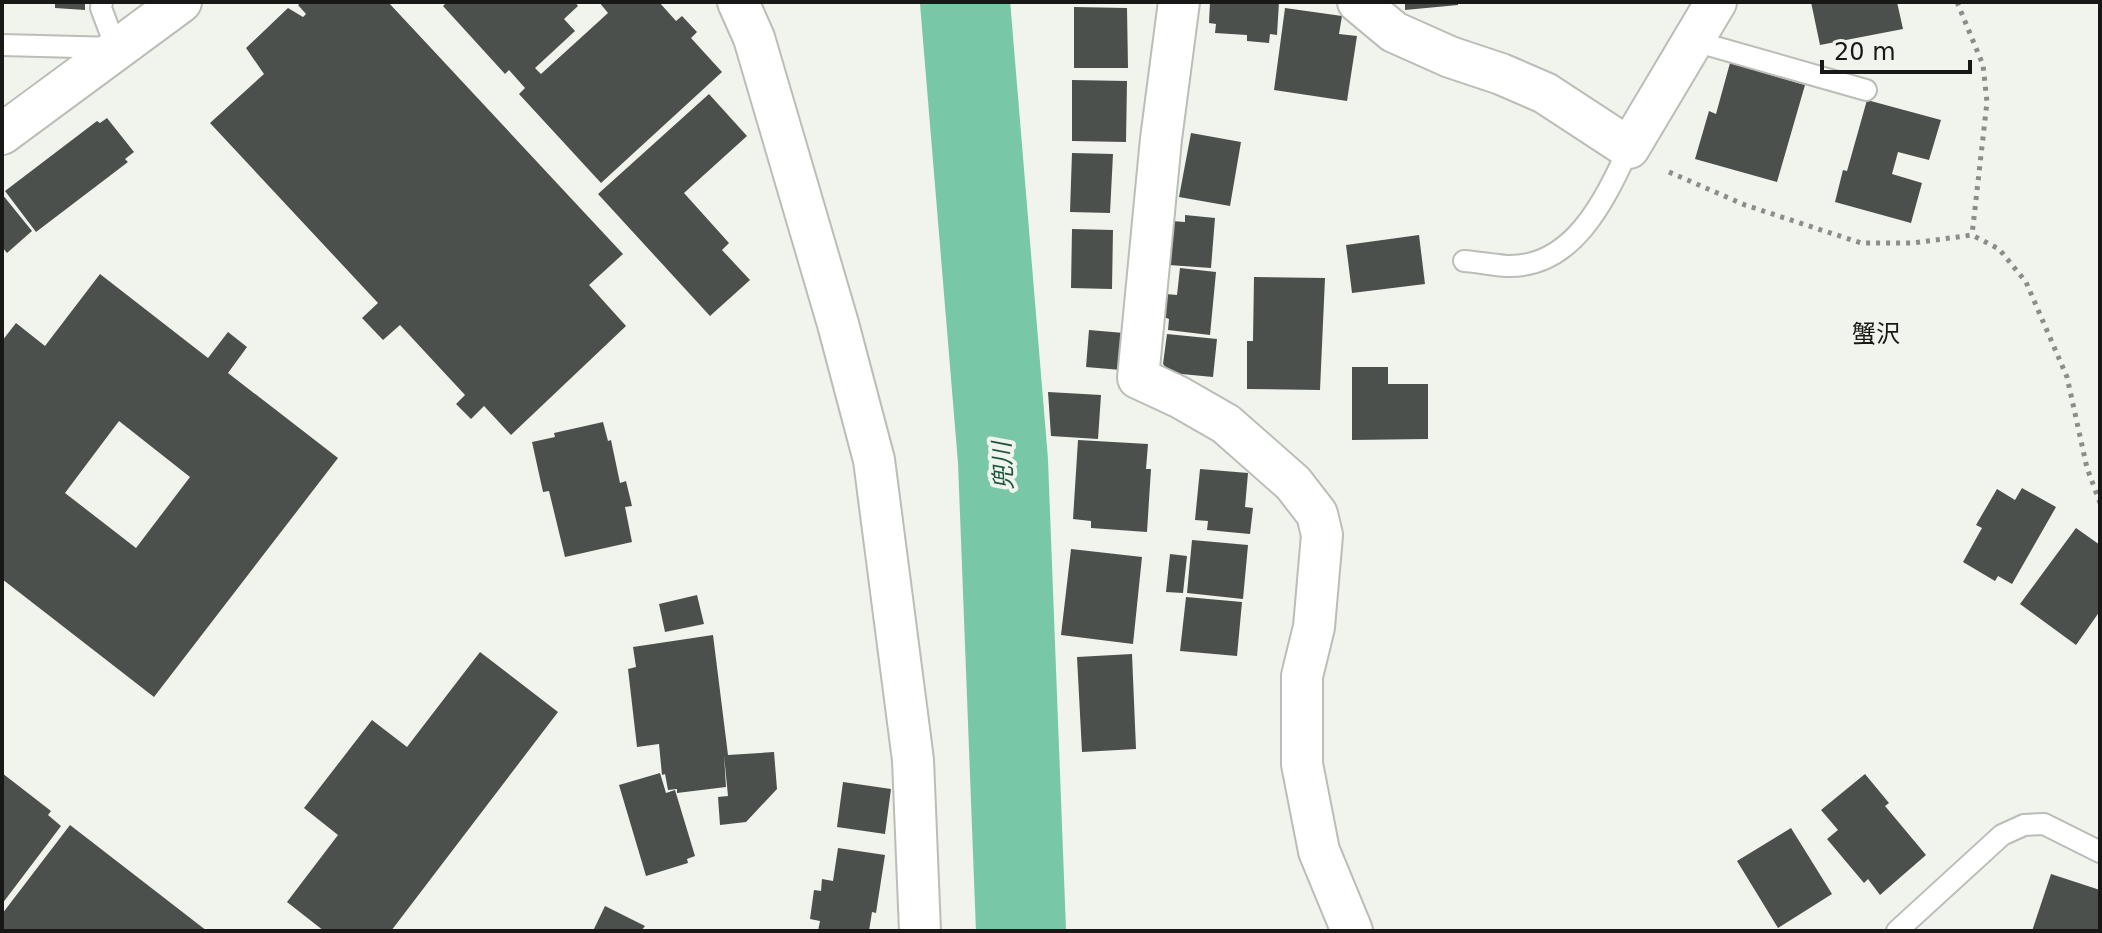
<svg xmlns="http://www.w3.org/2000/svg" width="2102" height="933" viewBox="0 0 2102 933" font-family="'DejaVu Sans','Noto Sans JP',sans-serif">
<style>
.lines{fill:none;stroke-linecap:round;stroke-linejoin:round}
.river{stroke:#78c7a6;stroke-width:90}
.building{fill:#4c504c;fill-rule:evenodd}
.service-casing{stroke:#bbbdb7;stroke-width:24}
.minor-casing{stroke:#bbbdb7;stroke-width:44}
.path{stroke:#8c8d89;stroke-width:5;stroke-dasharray:4 6;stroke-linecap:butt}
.service{stroke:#fff;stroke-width:20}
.minor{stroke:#fff;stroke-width:40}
.labels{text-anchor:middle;stroke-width:8;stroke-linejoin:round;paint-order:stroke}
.neighbourhood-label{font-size:24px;fill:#181917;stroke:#f1f3ed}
.water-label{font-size:24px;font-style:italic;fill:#185740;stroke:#f1f3ed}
</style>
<rect width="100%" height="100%" fill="#f1f3ed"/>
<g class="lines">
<!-- river -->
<path class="river" d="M 965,2 L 1003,461 L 1021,931"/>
</g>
<!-- building -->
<path class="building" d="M 55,2 L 85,2 L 85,10 L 55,8 Z
M 302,2 L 388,2 L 623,254 L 589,285 L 626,326 L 511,435 L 484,406 L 471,419 L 456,404 L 465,395 L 400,325 L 383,340 L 362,318 L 378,303 L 210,123 L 264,74 L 246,48 L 288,8 L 303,17 L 306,14 L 298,5 Z
M 447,2 L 575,2 L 578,6 L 564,19 L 575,31 L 535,68 L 541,74 L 608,13 L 599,2 L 659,2 L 676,21 L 682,16 L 697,32 L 691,38 L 722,72 L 601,183 L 519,94 L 525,88 L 509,70 L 505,74 L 443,6 Z
M 1210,2 L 1279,2 L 1277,35 L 1270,34 L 1269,43 L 1247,41 L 1247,35 L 1215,33 L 1216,24 L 1209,23 Z
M 1405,2 L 1458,2 L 1458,5 L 1405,10 Z
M 1811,2 L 1897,2 L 1903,29 L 1820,45 Z
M 1074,7 L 1127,8 L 1128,68 L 1074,68 Z
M 1285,8 L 1342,16 L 1339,34 L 1357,36 L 1347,101 L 1274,90 Z
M 1730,63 L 1805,85 L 1777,182 L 1695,159 L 1709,111 L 1716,114 Z
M 1072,80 L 1127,81 L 1126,142 L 1072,141 Z
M 709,94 L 747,136 L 684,193 L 729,243 L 722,250 L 750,280 L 710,316 L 598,194 Z
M 1867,100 L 1941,120 L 1929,160 L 1898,152 L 1892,174 L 1922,183 L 1911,223 L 1835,202 L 1843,170 L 1847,171 Z
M 107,118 L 134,152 L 125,159 L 128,162 L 36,232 L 5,191 L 97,121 L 100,123 Z
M 1191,133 L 1241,142 L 1230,206 L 1179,197 Z
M 1072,153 L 1113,154 L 1110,213 L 1070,212 Z
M 2,194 L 32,231 L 7,253 L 2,247 Z
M 1185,215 L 1215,218 L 1211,268 L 1169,265 L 1172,221 L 1185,222 Z
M 1072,229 L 1113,230 L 1112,289 L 1071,288 Z
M 1419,235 L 1425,284 L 1352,293 L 1346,245 Z
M 1180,268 L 1216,272 L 1210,335 L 1168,330 L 1169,319 L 1164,317 L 1166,294 L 1177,295 Z
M 100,274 L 208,358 L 228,332 L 247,347 L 228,373 L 338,458 L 154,697 L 2,579 L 2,341 L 16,323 L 45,346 ZM 119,421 L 190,477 L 136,548 L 65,493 Z
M 1254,277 L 1325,278 L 1320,390 L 1247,389 L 1247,341 L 1253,341 Z
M 1089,330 L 1124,333 L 1121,370 L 1086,367 Z
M 1167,334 L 1217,339 L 1213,377 L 1171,373 L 1163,364 Z
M 1352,367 L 1388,367 L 1388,384 L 1428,384 L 1428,439 L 1352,440 Z
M 1048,392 L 1101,395 L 1098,439 L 1051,436 Z
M 603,422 L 608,441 L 611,440 L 620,483 L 626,481 L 632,506 L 625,507 L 632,542 L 565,557 L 549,491 L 543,492 L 532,442 L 555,437 L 554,433 Z
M 1078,440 L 1148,444 L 1146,469 L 1151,469 L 1147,532 L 1091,528 L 1091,521 L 1073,519 Z
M 1200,469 L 1248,473 L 1245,507 L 1253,508 L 1250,534 L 1207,530 L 1208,521 L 1195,520 Z
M 2022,488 L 2056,507 L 2012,584 L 1998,576 L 1995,581 L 1963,562 L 1982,528 L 1976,525 L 1997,489 L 2015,500 Z
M 2076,528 L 2100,545 L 2100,611 L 2076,645 L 2020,604 Z
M 1192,540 L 1248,545 L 1243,599 L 1187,593 Z
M 1071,549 L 1142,557 L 1133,644 L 1061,635 Z
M 1170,554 L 1187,556 L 1183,593 L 1166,592 Z
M 697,595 L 704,624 L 665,632 L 659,604 Z
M 1186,597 L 1242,602 L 1237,656 L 1180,651 Z
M 713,635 L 728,755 L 774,752 L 777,789 L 746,822 L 720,825 L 718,797 L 728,796 L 724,755 L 726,787 L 677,793 L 677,789 L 668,790 L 665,774 L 662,775 L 659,744 L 637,747 L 628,669 L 636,667 L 633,647 Z
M 480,652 L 558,712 L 391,931 L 324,931 L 287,902 L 338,835 L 304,808 L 372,720 L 407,747 Z
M 1132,654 L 1136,749 L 1082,752 L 1077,657 Z
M 2,773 L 51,811 L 48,815 L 61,826 L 2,904 Z
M 660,773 L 666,793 L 675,790 L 695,856 L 687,859 L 688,863 L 646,876 L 619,785 Z
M 1865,774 L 1889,803 L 1885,806 L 1926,855 L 1880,895 L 1868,879 L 1864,883 L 1827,839 L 1838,830 L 1821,810 Z
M 843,782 L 891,789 L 885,834 L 837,827 Z
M 70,825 L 207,931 L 2,931 L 2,914 Z
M 1791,828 L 1832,894 L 1778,928 L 1737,861 Z
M 838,848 L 885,855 L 876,913 L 872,912 L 869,931 L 818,931 L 820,921 L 810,919 L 814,890 L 821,891 L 822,879 L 833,881 Z
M 2051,874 L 2100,890 L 2100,931 L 2032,931 Z
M 605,906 L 645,926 L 641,931 L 593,931 Z"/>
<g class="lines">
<!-- service casing -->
<g class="service-casing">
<path id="service" d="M 1694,41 L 1866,90
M 2,45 L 116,48 L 101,8 L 102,2
M 1464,261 C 1478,262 1493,265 1507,266 C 1574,268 1605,199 1629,148
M 1897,931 L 2002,835 L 2024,825 L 2044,824 L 2100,852"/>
</g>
<!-- minor casing -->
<g class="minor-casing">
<path id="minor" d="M 738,2 L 754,38 L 838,324 L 874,460 L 913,760 L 920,931
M 1179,2 L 1161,139 L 1138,378 L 1179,397 L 1226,424 L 1293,483 L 1317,514 L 1322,535 L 1314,627 L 1302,676 L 1302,764 L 1319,851 L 1352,931
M 1358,2 L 1394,32 L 1450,57 L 1501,74 L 1545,93 L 1629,148 L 1716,2
M 2,134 L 181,2"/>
</g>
<!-- path -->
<path class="path" d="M 1957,2 L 1983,65 L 1987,102 L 1972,235
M 1669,172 L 1745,205 L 1861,243 L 1913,243 L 1972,235 L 1999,249 L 2026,282 L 2067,377 L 2087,468 L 2100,503"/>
<!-- service -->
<use href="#service" class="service"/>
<!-- minor -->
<use href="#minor" class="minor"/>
</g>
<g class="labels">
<!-- neighbourhood labels -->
<g class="neighbourhood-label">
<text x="1876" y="342">蟹沢</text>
</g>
<!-- water labels -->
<g class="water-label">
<text transform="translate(1003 466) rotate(-93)" y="8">兜川</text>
</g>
</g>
<!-- border -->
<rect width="2102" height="933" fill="none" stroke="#181917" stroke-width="8"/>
<!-- scale -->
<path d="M1822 60v12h148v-12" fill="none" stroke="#181917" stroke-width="4"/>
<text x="1834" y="60" font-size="24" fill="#181917" stroke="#f1f3ed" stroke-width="6" paint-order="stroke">20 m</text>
</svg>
